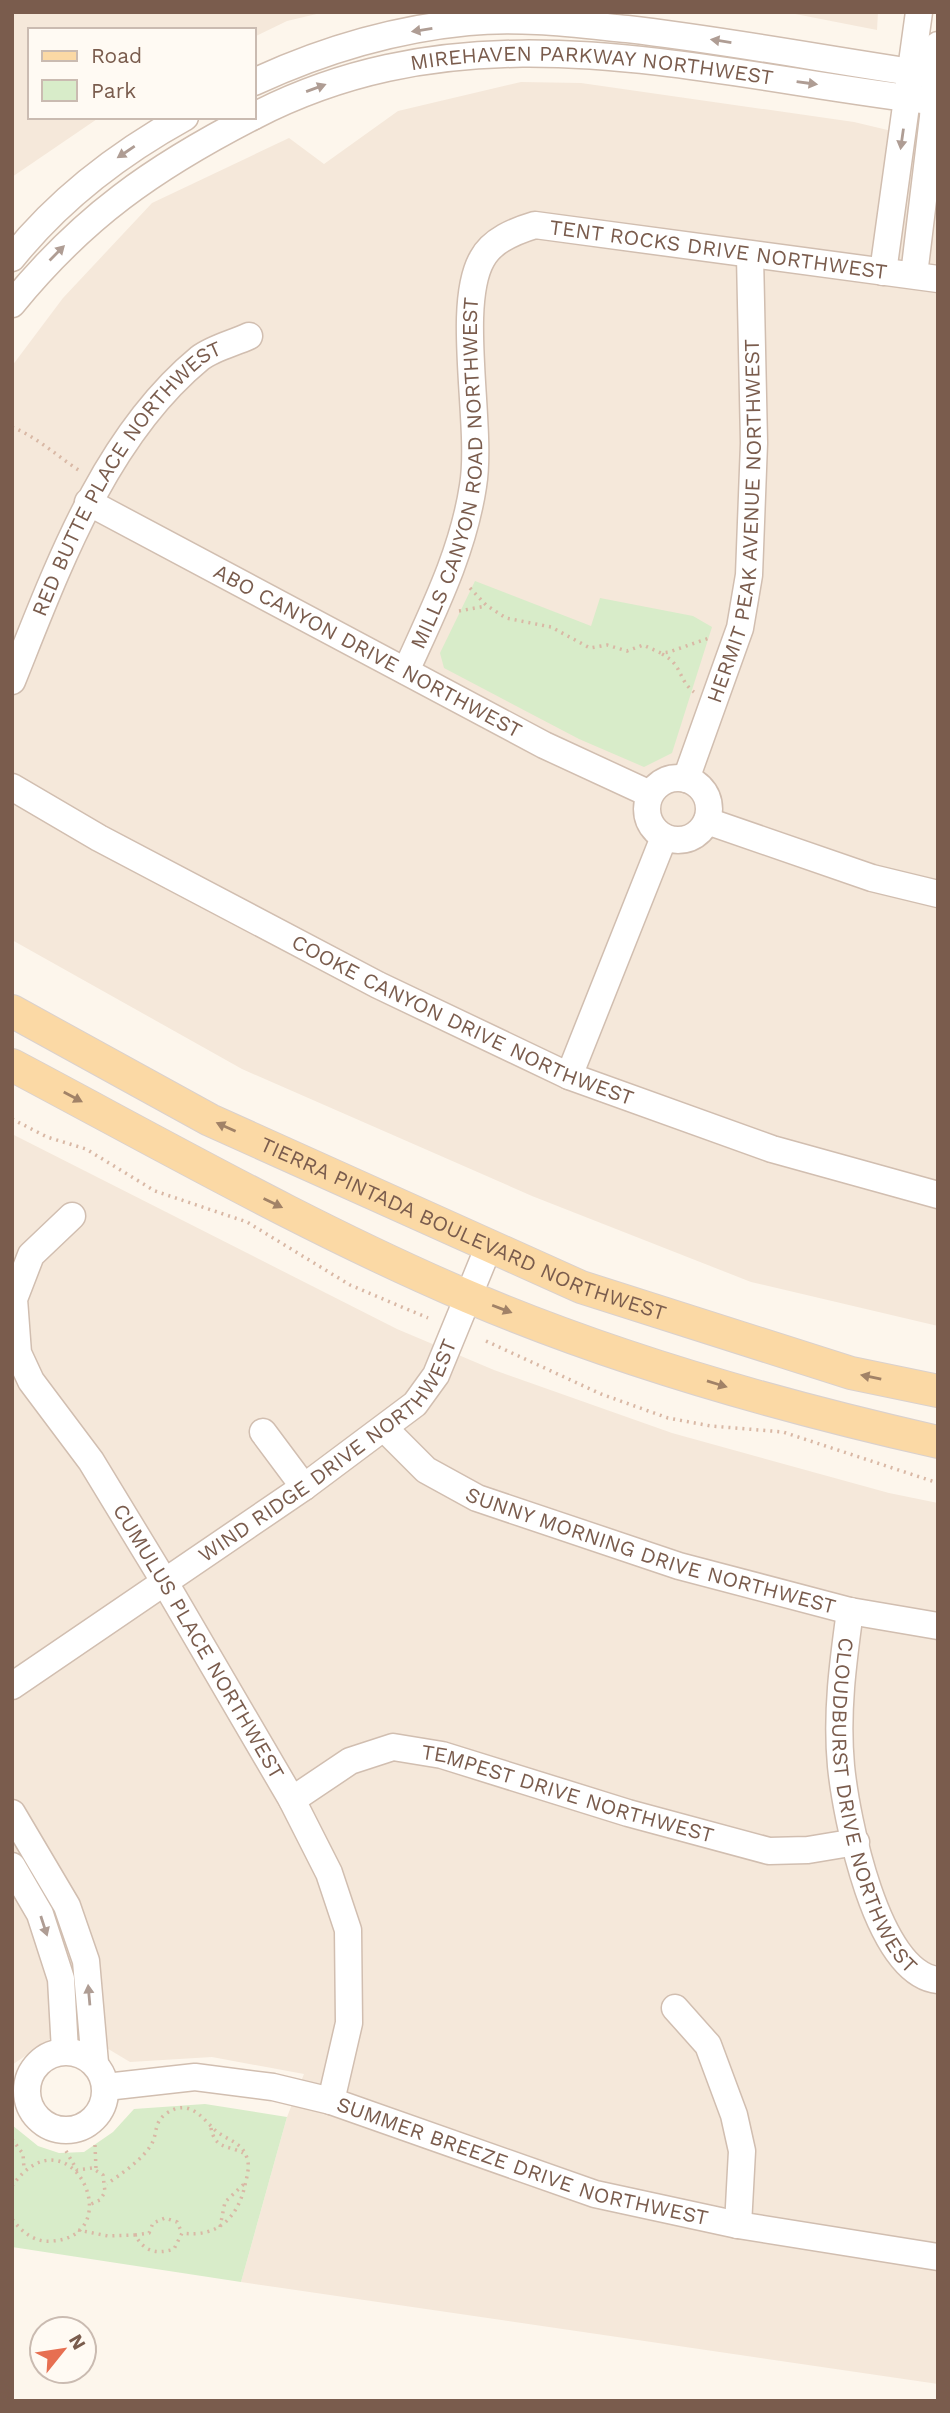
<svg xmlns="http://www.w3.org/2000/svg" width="950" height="2413" viewBox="0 0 950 2413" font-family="'Work Sans',sans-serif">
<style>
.residential{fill:#f5e8da}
.green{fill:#d8ecc9}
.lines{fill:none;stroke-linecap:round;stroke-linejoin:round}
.minor-casing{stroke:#d1beb0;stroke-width:29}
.major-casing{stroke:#dad1cd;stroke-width:34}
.path{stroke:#d9b8a5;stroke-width:3.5;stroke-dasharray:2 5;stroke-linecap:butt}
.minor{stroke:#fff;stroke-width:26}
.major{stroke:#fbd9a5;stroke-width:32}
.oneway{fill:#af9d94}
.oneway2{fill:#a18267}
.labels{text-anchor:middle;stroke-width:5;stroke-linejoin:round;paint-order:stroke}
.street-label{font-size:21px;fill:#7a5c4d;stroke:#fffaf3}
</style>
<rect width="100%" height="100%" fill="#fdf6ec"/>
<!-- residential -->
<path class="residential" d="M 12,12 L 325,12 L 287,21 L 254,37 L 254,30 L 30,30 L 30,117 L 100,117 L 12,177 Z
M 785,12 L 878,12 L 877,30 Z
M 521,82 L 581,83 L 854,122 L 938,142 L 938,1326 L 751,1282 L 532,1196 L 242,1069 L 12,940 L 12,366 L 63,298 L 152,203 L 289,138 L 324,164 L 398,111 Z
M 12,1134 L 397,1329 L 494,1370 L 672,1433 L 889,1493 L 938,1503 L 938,2384 L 241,2282 L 287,2117 L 304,2074 L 212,2057 L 130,2062 L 100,2044 L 50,2039 L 12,2065 Z"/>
<!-- green -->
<path class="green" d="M 475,581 L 591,626 L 600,598 L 693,616 L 712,627 L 672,753 L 644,767 L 579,739 L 444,668 L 440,653 Z
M 205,2104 L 287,2117 L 241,2282 L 12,2247 L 12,2125 L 38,2146 L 59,2153 L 84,2152 L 113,2132 L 134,2109 Z"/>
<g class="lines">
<!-- minor casing -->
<g class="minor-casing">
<g id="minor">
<path d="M 254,82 C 321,51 395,29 468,22 C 521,17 575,24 627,29 C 731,41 834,61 938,76"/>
<path id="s1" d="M 254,116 C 477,1 704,75 938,102"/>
<path d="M 12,258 C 60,198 118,154 185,117"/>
<path d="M 883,272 L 919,12"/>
<path d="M 914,275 L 933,117 L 938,45"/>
<path d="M 12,304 C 83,217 153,168 252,117"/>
<path id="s2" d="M 88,502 L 544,745 L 650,794"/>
<path id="s3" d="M 406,671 C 433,611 463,552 473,486 C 483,426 455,307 482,259 C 492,240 515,231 535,225 L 938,279"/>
<path id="s4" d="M 12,681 C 57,569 104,437 200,358 C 213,348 234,343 249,336"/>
<circle cx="678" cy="809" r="31"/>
<path id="s5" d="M 686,779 L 740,628 L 749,575 L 754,443 L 750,256"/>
<path id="s6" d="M 12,787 L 99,838 L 378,985 L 569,1076 L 772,1149 L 938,1195"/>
<path d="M 707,821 L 872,878 L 938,894"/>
<path d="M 569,1076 L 664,837"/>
<path id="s7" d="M 72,1216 L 31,1255 L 14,1299 L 18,1353 L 31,1381 L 91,1461 L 164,1581 L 292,1800 L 329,1873 L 348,1930 L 349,2023 L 331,2101"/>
<path id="s8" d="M 385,1429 L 426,1470 L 477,1498 L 679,1566 L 850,1611 L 938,1626"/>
<path d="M 263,1432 L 304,1487"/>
<path id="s9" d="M 850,1611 C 843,1662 836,1713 841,1766 C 846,1816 876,1974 938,1980"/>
<path id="s10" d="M 12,1686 L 304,1487 L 415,1404 L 436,1375 L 489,1246"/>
<path id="s11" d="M 292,1800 L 350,1761 L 393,1747 L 442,1755 L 628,1813 L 769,1851 L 808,1850 L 856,1842"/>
<path d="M 12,1813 L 67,1906 L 86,1961 L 95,2063"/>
<path d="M 12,1866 L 40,1914 L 61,1979 L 65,2051"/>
<path d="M 675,2008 L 708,2045 L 734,2115 L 742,2151 L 738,2225"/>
<circle cx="66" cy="2091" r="39"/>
<path id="s12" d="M 106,2087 L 195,2077 L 273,2087 L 331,2101 L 595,2194 L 738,2225 L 938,2257"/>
</g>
</g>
<!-- major casing -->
<g class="major-casing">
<g id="major">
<path id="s13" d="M 12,1011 L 210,1120 L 581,1287 L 851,1373 L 938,1391"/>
<path d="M 12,1065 C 163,1145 312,1230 469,1297 C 619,1361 779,1406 938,1442"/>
</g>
</g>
<!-- path -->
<path class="path" d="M 12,427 C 37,437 57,456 80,471
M 470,588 L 486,605 L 506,618 L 551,627 L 590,648 L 607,645 L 627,651 L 643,645 L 661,653 L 669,652 L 712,637
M 459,611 L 486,606
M 662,654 C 683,665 678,680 694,692
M 12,1119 L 47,1137 L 86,1149 L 155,1191 L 247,1222 L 350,1285 L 428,1318
M 486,1341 L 601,1394 L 668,1418 L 711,1426 L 783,1432 L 938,1483
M 211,2128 C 215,2149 227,2145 243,2153
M 12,2139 L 23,2154 L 24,2169
M 95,2145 L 96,2169
M 66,2151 L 77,2170 L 92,2168 L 103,2175 L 105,2192 L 100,2200 L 91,2204
M 12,2186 C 69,2106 131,2236 52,2241 C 35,2243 22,2232 12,2219
M 220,2227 L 225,2202 L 245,2183
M 78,2230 L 108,2236 L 135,2235 C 144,2251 156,2255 174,2249 L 182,2233 C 218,2238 238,2217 245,2185 C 247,2176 250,2167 247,2158 C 242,2142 227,2140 216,2131 C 202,2118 190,2098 167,2113 C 153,2122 158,2134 151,2145 C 142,2160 121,2174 107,2184
M 135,2235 L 149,2233 L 153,2223 L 165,2218 L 177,2222 L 182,2233"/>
<!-- minor -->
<use href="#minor" class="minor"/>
<!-- major -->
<use href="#major" class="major"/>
</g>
<!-- one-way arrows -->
<defs><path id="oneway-solid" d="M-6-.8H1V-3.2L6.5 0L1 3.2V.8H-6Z" transform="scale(1.75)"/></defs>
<g class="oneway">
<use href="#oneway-solid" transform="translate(422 30) rotate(171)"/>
<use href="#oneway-solid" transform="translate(721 41) rotate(-171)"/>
<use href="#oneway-solid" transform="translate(807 83) rotate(8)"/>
<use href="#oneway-solid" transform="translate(316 88) rotate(-20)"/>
<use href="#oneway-solid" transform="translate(902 139) rotate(98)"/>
<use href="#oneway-solid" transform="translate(126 152) rotate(146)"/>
<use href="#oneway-solid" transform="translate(57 253) rotate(-45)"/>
<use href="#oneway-solid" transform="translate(44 1926) rotate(72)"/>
<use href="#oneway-solid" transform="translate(89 1995) rotate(-95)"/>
</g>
<g class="oneway2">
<use href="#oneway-solid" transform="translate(73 1097) rotate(28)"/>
<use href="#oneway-solid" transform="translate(226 1127) rotate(-156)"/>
<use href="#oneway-solid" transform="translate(273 1203) rotate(26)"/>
<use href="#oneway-solid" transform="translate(502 1309) rotate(21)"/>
<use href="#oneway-solid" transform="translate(871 1377) rotate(-168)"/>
<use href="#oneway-solid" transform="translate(717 1384) rotate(17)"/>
</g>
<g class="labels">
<!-- street labels -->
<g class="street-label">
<text dy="7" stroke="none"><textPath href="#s1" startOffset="348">MIREHAVEN PARKWAY NORTHWEST</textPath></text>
<text dy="7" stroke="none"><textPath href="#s3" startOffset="676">TENT ROCKS DRIVE NORTHWEST</textPath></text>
<text dy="7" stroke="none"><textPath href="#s3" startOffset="206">MILLS CANYON ROAD NORTHWEST</textPath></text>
<text dy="7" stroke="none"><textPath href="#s4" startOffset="236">RED BUTTE PLACE NORTHWEST</textPath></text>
<text dy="7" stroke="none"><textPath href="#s5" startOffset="266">HERMIT PEAK AVENUE NORTHWEST</textPath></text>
<text dy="7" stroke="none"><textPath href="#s2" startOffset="317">ABO CANYON DRIVE NORTHWEST</textPath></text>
<text dy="7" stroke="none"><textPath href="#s6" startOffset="508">COOKE CANYON DRIVE NORTHWEST</textPath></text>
<text dy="7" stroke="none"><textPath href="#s13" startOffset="502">TIERRA PINTADA BOULEVARD NORTHWEST</textPath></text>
<text dy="7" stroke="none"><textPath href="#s10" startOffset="397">WIND RIDGE DRIVE NORTHWEST</textPath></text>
<text dy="7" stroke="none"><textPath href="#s8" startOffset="298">SUNNY MORNING DRIVE NORTHWEST</textPath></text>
<text dy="7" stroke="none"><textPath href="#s7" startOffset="499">CUMULUS PLACE NORTHWEST</textPath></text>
<text dy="7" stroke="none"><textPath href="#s11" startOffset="296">TEMPEST DRIVE NORTHWEST</textPath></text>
<text dy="7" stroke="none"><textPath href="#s9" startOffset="201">CLOUDBURST DRIVE NORTHWEST</textPath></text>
<text dy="7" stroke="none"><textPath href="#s12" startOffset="429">SUMMER BREEZE DRIVE NORTHWEST</textPath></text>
</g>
</g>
<!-- border -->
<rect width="950" height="2413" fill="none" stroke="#7a5c4d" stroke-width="28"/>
<!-- legend -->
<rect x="28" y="28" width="228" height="91" fill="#fffaf3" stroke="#cabbb1" stroke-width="2"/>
<rect x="42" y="51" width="35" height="10" fill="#fbd9a5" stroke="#cabbb1" stroke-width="2"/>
<text x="91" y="63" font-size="21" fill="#7a5c4d">Road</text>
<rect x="42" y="80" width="35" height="21" fill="#d8ecc9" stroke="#cabbb1" stroke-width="2"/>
<text x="91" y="98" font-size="21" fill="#7a5c4d">Park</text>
<!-- north arrow -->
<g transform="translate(63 2350) rotate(60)"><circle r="33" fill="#fffaf3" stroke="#cabbb1" stroke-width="2"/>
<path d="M0-5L12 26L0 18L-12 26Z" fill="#e76f51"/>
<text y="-10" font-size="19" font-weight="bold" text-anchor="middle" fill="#7a5c4d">N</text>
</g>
</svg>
